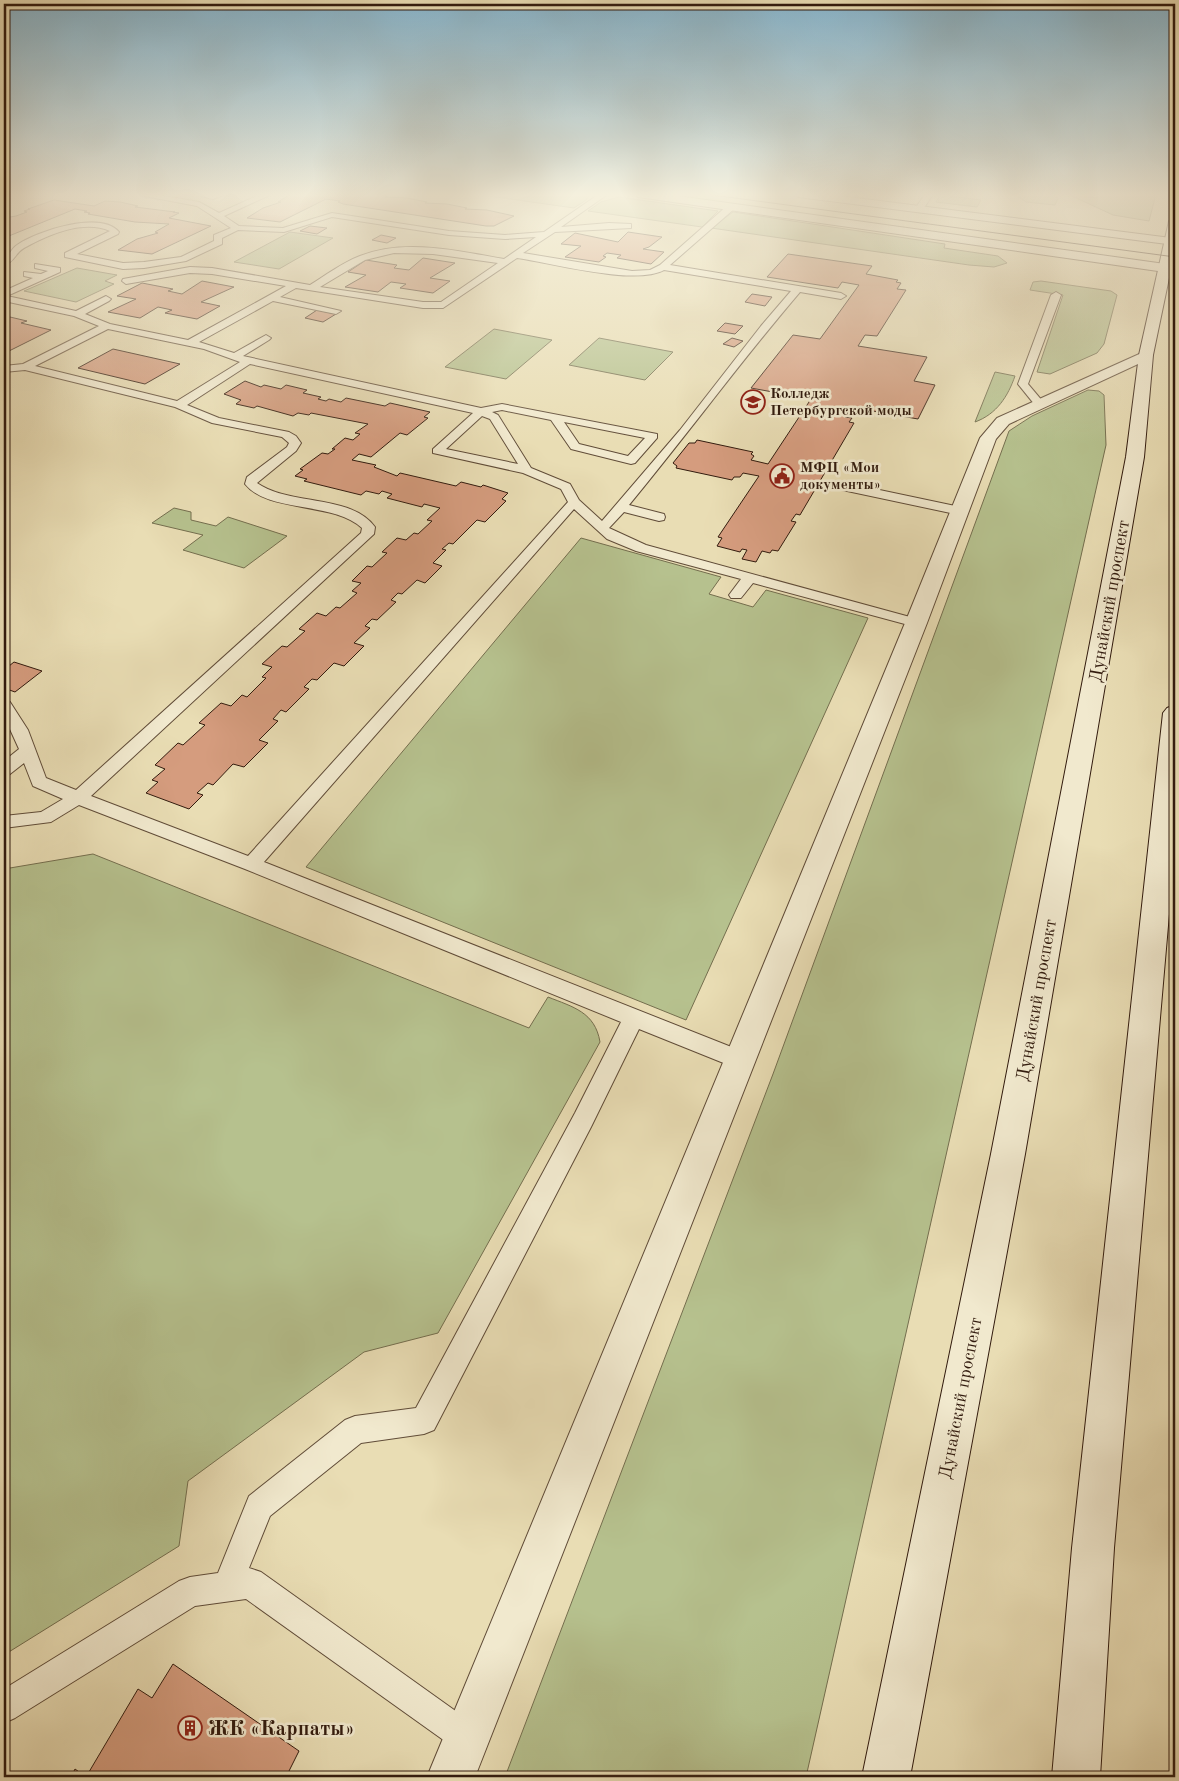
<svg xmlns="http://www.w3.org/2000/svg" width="1179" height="1781" viewBox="0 0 1179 1781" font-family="'Old Standard TT',serif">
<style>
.green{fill:#b6c18e;stroke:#746e4e}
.building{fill:#d59c7e;stroke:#321b0e}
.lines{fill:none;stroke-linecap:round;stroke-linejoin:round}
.service-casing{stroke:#604c38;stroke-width:2}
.minor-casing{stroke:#604c38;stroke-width:2}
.tertiary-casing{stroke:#604c38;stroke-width:2}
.secondary-casing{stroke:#321b0e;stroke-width:2}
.service{fill:#f1e9ce;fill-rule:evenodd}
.minor{fill:#f1e9ce;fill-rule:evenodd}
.tertiary{fill:#f1e9ce;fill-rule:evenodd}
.secondary{fill:#f1e9ce;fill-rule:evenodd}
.tram{stroke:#321b0e;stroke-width:1}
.labels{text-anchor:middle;stroke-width:5;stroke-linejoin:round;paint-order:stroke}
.far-poi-label{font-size:15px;font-weight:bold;fill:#321b0e;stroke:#f1e9ce;text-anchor:start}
.street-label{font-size:18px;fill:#321b0e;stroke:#f1e9ce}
.near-poi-label{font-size:21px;font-weight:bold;fill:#321b0e;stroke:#f1e9ce;text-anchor:start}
</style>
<rect width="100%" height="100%" fill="#e9ddb4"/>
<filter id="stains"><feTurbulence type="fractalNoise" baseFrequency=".004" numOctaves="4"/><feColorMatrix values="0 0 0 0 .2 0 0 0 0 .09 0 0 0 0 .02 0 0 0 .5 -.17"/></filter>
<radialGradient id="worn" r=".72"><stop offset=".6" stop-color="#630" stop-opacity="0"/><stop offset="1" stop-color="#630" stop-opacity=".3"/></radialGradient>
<!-- green -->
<path class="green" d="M 475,194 L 590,194 L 586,200 L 574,208 Z
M 1014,194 L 1051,194 L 1058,198 L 1055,205 L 1026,202 Z
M 1100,194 L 1156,194 L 1149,221 L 1113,215 L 1070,195 L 1098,198 Z
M 940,195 L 981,200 L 977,207 L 936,202 Z
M 619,197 L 718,211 L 702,227 L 588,211 L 601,202 Z
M 733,212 L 945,244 L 944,248 L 998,256 L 1007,263 L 994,267 L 969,265 L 711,228 Z
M 290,232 L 333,238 L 279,269 L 234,262 Z
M 77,268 L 117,275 L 105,281 L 114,284 L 76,302 L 24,291 Z
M 1041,281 L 1111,291 L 1117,295 L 1104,344 L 1097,353 L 1050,374 L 1037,372 L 1063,295 L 1030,290 L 1033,282 Z
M 494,329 L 552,340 L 506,379 L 445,367 Z
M 599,338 L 673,352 L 645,380 L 569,365 Z
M 995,372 L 1015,376 C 1008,396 997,414 975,422 Z
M 1088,390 L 1099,391 L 1104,395 L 1106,445 L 806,1777 L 505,1777 L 773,1074 L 1009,431 L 1032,416 Z
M 174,508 L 191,512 L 191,520 L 216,526 L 228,517 L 287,536 L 244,568 L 183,550 L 203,535 L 152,523 Z
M 581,538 L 721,577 L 709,594 L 753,607 L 766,590 L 868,618 L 686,1020 L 306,867 Z
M 93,854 L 529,1028 L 548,997 C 573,1007 595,1012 600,1042 L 438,1333 L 364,1352 L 188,1481 L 179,1546 L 4,1655 L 4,869 Z"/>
<!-- building -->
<path class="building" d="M 331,194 L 344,196 L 349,194 L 379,194 L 388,196 L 385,197 L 407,198 L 427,202 L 425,203 L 447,204 L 467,208 L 465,209 L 487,210 L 514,216 L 494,226 L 486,226 L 343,204 L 338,202 L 340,201 L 326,199 L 280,222 L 247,218 L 263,208 L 281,202 L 278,202 L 289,195 Z
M 54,200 L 94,206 L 105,201 L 120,202 L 138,206 L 135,207 L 175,212 L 173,212 L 179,213 L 169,218 L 211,226 L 152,254 L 118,250 L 137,239 L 158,233 L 155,232 L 169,224 L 135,222 L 88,214 L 90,213 L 84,212 L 87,211 L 75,209 L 4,238 L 4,218 L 16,216 L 27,212 L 24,211 L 30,209 L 28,209 Z
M 310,226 L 327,228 L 317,234 L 300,231 Z
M 628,232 L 662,237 L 649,247 L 643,249 L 664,252 L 651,264 L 617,258 L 621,255 L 607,253 L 603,256 L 606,257 L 599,262 L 565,257 L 581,246 L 561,244 L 575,233 L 618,242 Z
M 381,235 L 396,238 L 387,243 L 372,240 Z
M 788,254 L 872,266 L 866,274 L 898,280 L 896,282 L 901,283 L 897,289 L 906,290 L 877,336 L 865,335 L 858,346 L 927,357 L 914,381 L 935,385 L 918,419 L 845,406 L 843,409 L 849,410 L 845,417 L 852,418 L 849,422 L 854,423 L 800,515 L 796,514 L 791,521 L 796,522 L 778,551 L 772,550 L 770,553 L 762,551 L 756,562 L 742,559 L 747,550 L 742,549 L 740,552 L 717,546 L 722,538 L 718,537 L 759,476 L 743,473 L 740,477 L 734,477 L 732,480 L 676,468 L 677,466 L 673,463 L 689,443 L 695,443 L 697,440 L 753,452 L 751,454 L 754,456 L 751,460 L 768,464 L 811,399 L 751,388 L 793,335 L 820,339 L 859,285 L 842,282 L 838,288 L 767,277 Z
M 423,258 L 455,263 L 430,278 L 450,281 L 433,293 L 400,288 L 406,284 L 391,282 L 378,292 L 345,287 L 366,275 L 348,272 L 366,260 L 397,265 L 394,268 L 409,270 Z
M 202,281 L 234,287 L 201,302 L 220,306 L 197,319 L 165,313 L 172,310 L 158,307 L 140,318 L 108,312 L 136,299 L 117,296 L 142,283 L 173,289 L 168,291 L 182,294 Z
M 752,294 L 772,297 L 765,306 L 745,302 Z
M 317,310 L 336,314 L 323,322 L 305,318 Z
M 10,317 L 27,321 L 21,323 L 51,330 L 9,351 L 4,350 L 4,320 Z
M 725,323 L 743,326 L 735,334 L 717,331 Z
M 732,338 L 743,341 L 734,347 L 723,344 Z
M 113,349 L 180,364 L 145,384 L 78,368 Z
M 245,381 L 261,387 L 264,385 L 281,389 L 286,385 L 307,390 L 303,393 L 321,397 L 318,399 L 326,401 L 329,399 L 341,402 L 346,398 L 385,406 L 390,403 L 430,412 L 424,417 L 428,418 L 407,435 L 400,433 L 371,457 L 359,454 L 352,460 L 376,465 L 374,467 L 397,476 L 400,473 L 456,486 L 461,482 L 481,487 L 483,485 L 508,493 L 502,499 L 506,501 L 485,522 L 477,520 L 453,544 L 449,543 L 442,549 L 446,550 L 433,563 L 442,566 L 425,583 L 417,580 L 402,594 L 398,593 L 391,600 L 396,602 L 377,620 L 372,619 L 365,626 L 370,628 L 354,643 L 364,646 L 344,666 L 334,663 L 317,680 L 312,679 L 304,687 L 309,689 L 286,712 L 281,710 L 273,719 L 278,721 L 259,740 L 268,743 L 244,767 L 233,764 L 213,785 L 208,783 L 197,793 L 203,795 L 189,809 L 146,793 L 158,782 L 152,780 L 165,769 L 155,765 L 178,743 L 183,745 L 205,725 L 199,723 L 221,703 L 231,706 L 242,695 L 247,697 L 266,678 L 262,677 L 272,667 L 262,664 L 282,646 L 287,647 L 305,631 L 299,629 L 317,613 L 326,616 L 336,607 L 340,608 L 357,593 L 352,591 L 361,583 L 352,581 L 367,566 L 372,567 L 387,553 L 382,552 L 397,538 L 406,540 L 414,533 L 418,534 L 432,521 L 427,520 L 440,508 L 424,504 L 422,507 L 387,498 L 392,494 L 382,491 L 379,494 L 366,491 L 361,495 L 304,481 L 307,479 L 295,476 L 303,470 L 300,469 L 322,453 L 328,454 L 335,449 L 332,449 L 345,438 L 353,440 L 360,434 L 355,433 L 368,424 L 311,413 L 309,415 L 298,413 L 293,416 L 257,406 L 254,408 L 236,404 L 241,400 L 224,394 Z
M 14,662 L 42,671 L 15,692 L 4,688 L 4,670 Z
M 173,1664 L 299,1751 L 286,1777 L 71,1777 L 75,1769 L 86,1777 L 138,1689 L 152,1698 Z"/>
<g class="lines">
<!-- service casing -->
<g class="service-casing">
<path id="service" d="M 134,194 L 153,194 L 199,202 L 219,213 L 261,194 L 272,194 L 224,216 L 239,226 L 283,228 L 332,213 L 449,231 L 505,235 L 544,232 L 599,194 L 608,194 L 561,227 L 609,223 L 631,224 L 631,228 L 555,232 L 523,253 L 632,271 L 650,270 L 660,265 L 728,205 L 734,205 L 734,209 L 670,265 L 841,293 L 846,296 L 841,299 L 800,292 C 741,361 687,435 629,505 L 664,514 L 665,517 L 664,520 L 659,521 L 624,512 L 609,528 L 646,545 L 921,620 L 923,623 L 916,627 L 753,583 L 741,598 L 731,598 L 729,595 L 741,579 L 636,551 L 607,539 L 574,509 L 264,862 L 749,1054 L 752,1061 L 749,1068 L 741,1070 L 639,1029 L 591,1127 L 434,1430 L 424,1434 L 361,1443 L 270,1516 L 249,1568 L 261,1572 L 478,1727 L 483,1738 L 478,1749 L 467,1754 L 456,1749 L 246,1599 L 195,1606 L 15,1718 L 4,1723 L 4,1689 L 179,1581 L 190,1577 L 218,1573 L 249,1496 L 345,1420 L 355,1416 L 416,1408 L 575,1113 L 621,1022 L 245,869 L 79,805 L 51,822 L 4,828 L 4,816 L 41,812 L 63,799 L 33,786 L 24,763 L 10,774 L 4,776 L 4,761 L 19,749 L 4,716 L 4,701 L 10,702 L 28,730 L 46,778 L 76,790 L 361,533 L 362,528 C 332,501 268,513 245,484 L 247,477 L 287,447 L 289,443 L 282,437 L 212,423 L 175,407 L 25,370 L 4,372 L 4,366 L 23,364 L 99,326 L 74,316 L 4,301 L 4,291 L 33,278 L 24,276 L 24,272 L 41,274 L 48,271 L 35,268 L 35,264 L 60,268 L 60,272 L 7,296 L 76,311 L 106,296 L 111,299 L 109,301 L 85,314 L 110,324 L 188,340 L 286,286 L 212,274 L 190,273 L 126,284 L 122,281 L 123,279 L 190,267 L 212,268 L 310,285 C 326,275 342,263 360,256 C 405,238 458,251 504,259 L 536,237 L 505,239 L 449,235 L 332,217 L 284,232 L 238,230 L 222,238 L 222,244 L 186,261 L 144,268 L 123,269 L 65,257 L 65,253 L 110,231 C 83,219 48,235 24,248 C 15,253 15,262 4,265 L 4,259 C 9,256 12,248 17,245 C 37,231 101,210 119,232 L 118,234 L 77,254 L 123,263 L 144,262 L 181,257 L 214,241 L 214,235 L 231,228 L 197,206 ZM 394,253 L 433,254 L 498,263 L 441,302 L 423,302 L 320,287 L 365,260 ZM 517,258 C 552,263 635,286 664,270 L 791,291 L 761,326 L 680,430 L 602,521 L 579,500 L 570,484 L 531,468 L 498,415 L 492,412 L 502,410 L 551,420 L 571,449 L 631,464 L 635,463 L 657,438 L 657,434 L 502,404 L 481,408 L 243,356 L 269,340 L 271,338 L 266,335 L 234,353 L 199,342 L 273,301 L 336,314 L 341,311 L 280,297 L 296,288 L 423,308 L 443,308 ZM 108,329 L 204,349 L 240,362 L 177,401 L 35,366 ZM 250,364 L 473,413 L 433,449 L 433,453 L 523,473 L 561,489 L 568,502 L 248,856 L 91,796 L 374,534 L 375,527 C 351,494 290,506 257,483 L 296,451 L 301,443 L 296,436 L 289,432 L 219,418 L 187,405 ZM 482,416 L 490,419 L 518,464 L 446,449 ZM 564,422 L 645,438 L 628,456 L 579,444 Z
M 193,194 L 226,194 L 213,199 Z
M 925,194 L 933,194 L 922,211 L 916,211 L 915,209 Z
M 1056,292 L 1061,295 L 1028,384 L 1044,403 L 1039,406 L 1035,405 L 1018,384 L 1051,295 Z
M 837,481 L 960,507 L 966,511 L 960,515 L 833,488 L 831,485 Z"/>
</g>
<!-- minor casing -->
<g class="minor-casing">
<path id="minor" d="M 4,194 L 14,194 L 4,199 Z
M 1146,351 L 1151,352 L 1153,355 L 1151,358 L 1009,424 L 996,439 L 927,623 L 475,1777 L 427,1777 L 905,623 L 980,438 L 997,418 Z"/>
</g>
<!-- tertiary casing -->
<g class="tertiary-casing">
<path id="tertiary" d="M 633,194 L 663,194 L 1165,264 L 1171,268 L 1165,272 L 638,197 Z
M 793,194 L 825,194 L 1171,238 L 1175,239 L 1175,245 L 798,197 Z"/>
</g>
<!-- secondary casing -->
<g class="secondary-casing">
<path id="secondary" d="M 1175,217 L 1175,249 L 1153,355 L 1144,457 L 1025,1154 L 910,1777 L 862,1777 L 991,1154 L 1126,457 L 1139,355 L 1169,221 Z
M 1175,705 L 1175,845 L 1114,1548 L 1100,1777 L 1052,1777 L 1072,1548 L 1163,713 L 1167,708 Z"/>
</g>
<!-- service -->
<use href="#service" class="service"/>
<!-- minor -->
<use href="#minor" class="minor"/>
<!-- tertiary -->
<use href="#tertiary" class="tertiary"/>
<!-- secondary -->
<use href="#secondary" class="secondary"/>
<!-- tram -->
<path class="tram" d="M 705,194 L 1175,257"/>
</g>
<!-- sky -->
<linearGradient id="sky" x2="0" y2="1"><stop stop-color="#87b7d0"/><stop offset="0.44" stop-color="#f5f0dd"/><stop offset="1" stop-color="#f5f0dd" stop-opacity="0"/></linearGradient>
<rect width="1179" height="443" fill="url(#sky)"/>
<!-- icons -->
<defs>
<g id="university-ring" transform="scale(1.25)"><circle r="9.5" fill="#f1e9ce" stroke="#8f2418" stroke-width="1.5"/><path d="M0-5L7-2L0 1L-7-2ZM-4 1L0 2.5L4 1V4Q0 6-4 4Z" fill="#8f2418"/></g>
<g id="civic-ring" transform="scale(1.25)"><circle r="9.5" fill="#f1e9ce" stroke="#8f2418" stroke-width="1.5"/><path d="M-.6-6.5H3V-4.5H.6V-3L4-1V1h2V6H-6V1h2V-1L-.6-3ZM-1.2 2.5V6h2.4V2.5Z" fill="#8f2418"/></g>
<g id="building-ring" transform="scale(1.25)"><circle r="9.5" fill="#f1e9ce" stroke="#8f2418" stroke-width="1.5"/><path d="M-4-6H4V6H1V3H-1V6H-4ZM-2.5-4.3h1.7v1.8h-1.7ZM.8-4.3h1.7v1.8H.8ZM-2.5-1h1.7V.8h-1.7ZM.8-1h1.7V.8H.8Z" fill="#8f2418"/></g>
</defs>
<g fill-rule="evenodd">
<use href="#university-ring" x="753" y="402"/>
<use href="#civic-ring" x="782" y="476"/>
<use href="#building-ring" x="190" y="1728"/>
</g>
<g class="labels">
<!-- far-poi labels -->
<g class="far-poi-label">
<text x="770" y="398">Колледж<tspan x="770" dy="17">Петербургской моды</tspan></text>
<text x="800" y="472">МФЦ «Мои<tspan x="800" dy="17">документы»</tspan></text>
</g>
<!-- street labels -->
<g class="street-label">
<text transform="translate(1109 601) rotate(-80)" y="6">Дунайский проспект</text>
<text transform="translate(1036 1000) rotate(-80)" y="6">Дунайский проспект</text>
<text transform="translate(960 1398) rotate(-79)" y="6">Дунайский проспект</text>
</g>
<!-- near-poi labels -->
<g class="near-poi-label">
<text x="208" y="1735">ЖК «Карпаты»</text>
</g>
</g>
<!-- margin -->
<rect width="1179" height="1781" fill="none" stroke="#e9ddb4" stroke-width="20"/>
<rect x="5" y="5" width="1169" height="1771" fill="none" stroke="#321b0e" stroke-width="2.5"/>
<rect x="10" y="10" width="1159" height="1761" fill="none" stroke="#321b0e"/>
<rect width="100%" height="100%" filter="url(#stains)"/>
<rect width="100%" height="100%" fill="url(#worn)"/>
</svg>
